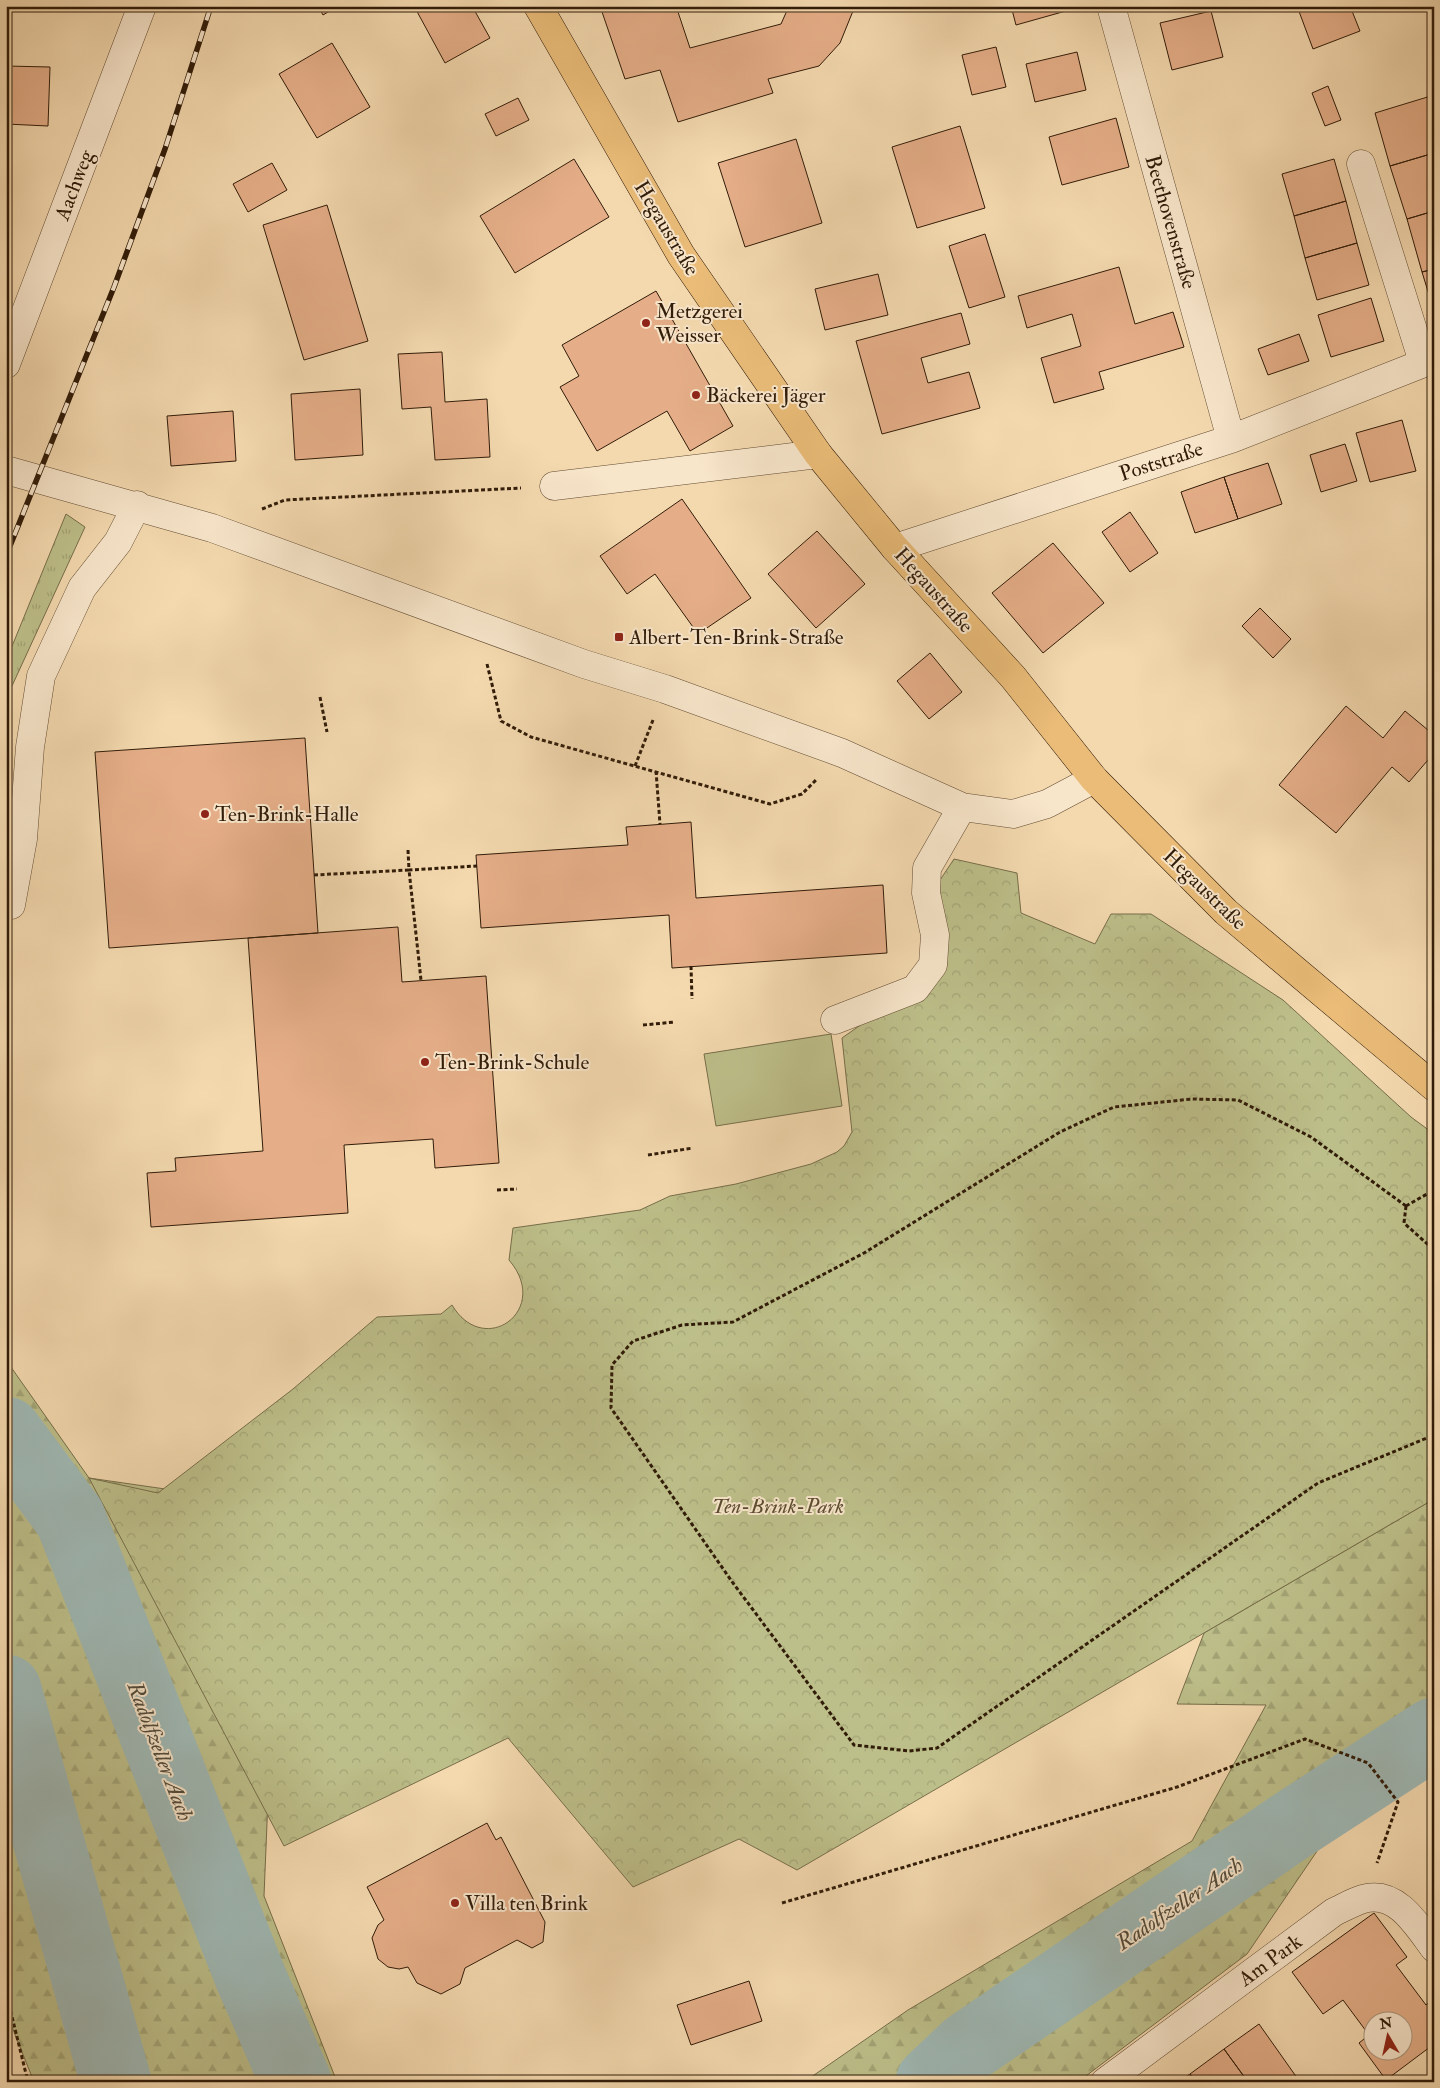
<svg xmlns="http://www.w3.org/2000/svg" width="1440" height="2088" viewBox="0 0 1440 2088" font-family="'IM FELL Double Pica',serif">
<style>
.grass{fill:url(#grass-tufts);stroke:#776e4a}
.forest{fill:url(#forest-firs);stroke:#776e4a}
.park{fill:url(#park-crowns);stroke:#776e4a}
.pitch{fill:#bdbf8a;stroke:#776e4a}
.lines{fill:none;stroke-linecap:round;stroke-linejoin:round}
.river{stroke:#9fb8b4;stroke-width:71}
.building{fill:#e5ae88;stroke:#311c09;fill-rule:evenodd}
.minor-casing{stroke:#624b32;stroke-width:29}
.major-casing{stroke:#311c09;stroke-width:29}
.path{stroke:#311c09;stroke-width:3;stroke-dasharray:4 2.5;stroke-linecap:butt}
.minor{stroke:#f8e6cb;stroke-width:28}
.major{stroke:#eabc78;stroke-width:28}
.rail-casing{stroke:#311c09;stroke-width:5.5}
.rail{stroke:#f8e6cb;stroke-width:4;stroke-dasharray:11;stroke-linecap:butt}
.poi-dot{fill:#8f2418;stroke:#f8e6cb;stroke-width:2}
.labels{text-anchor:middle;stroke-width:4;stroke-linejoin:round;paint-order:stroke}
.street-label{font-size:21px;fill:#311c09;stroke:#f8e6cb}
.poi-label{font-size:21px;fill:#311c09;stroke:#f8e6cb;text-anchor:start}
.park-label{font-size:21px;font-style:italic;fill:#5b4d30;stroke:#f8e6cb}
.water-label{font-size:22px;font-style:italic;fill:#524b3c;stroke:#f8e6cb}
</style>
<defs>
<pattern id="grass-tufts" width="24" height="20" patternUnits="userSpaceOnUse" patternTransform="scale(1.25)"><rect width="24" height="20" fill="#bdbf8a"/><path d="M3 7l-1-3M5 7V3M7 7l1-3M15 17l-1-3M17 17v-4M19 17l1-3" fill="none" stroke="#a3a476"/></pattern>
<pattern id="forest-firs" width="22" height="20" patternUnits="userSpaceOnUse" patternTransform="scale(1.25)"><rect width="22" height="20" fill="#bdbf8a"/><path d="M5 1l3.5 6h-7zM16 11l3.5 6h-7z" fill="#a3a476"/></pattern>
<pattern id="park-crowns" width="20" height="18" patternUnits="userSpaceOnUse" patternTransform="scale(1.25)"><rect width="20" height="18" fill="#bdbf8a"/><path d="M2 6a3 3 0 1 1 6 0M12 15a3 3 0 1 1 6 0" fill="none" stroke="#a3a476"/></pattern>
</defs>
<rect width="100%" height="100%" fill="#f4d9af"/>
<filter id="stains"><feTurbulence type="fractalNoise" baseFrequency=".004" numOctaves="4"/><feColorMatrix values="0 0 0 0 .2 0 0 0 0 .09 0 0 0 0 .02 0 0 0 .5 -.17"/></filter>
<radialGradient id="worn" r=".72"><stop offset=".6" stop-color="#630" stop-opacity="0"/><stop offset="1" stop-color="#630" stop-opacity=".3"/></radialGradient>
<!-- grass -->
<path class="grass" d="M 66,514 L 85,527 L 6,699 L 6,661 Z"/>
<!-- forest -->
<path class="forest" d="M 6,1360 L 89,1478 L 255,1502 L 275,1629 L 264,1896 L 337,2082 L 34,2082 L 6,2012 Z
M 1434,1499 L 1434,1725 L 1328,1835 L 1247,1954 L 1078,2082 L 804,2082 L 908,2010 L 1192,1841 L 1266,1705 L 1177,1704 L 1204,1633 Z"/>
<!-- park -->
<path class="park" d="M 954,859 L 1017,873 L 1021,913 L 1095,944 L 1111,914 L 1151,914 L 1283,1000 L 1411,1117 L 1434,1134 L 1434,1499 L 797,1870 L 739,1839 L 633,1887 L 508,1738 L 284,1846 L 89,1478 L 158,1493 L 293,1389 L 377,1317 L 441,1314 L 452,1305 C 484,1359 552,1310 509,1260 L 513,1228 L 640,1210 L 670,1196 L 736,1184 L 811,1164 L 837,1152 L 844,1146 L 852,1132 L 842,1038 L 872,1017 L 916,1000 L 938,883 Z"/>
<!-- pitch -->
<path class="pitch" d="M 831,1034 L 842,1106 L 716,1126 L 704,1054 Z"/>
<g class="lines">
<!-- river -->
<path class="river" d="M 6,1432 L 70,1518 L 250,1976 L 296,2082
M 6,1690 L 116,2082
M 931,2082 L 968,2047 L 1291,1826 L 1434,1733"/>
</g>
<!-- building -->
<path class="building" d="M 318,6 L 338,6 L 323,15 Z
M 414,6 L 472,6 L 490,38 L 445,63 Z
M 600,6 L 676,6 L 690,48 L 781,24 L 789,6 L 855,6 L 840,43 L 819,66 L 768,79 L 773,93 L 678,122 L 660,70 L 625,79 Z
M 1011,6 L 1072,6 L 1073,9 L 1016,25 Z
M 1231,6 L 1249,6 L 1232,11 Z
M 1297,6 L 1350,6 L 1360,31 L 1313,49 Z
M 1211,11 L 1223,57 L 1172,70 L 1160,23 Z
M 332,43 L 370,107 L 317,138 L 279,74 Z
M 996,47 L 1006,87 L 972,95 L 962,55 Z
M 1077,52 L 1086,90 L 1035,102 L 1026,64 Z
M 6,66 L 50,67 L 48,126 L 6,124 Z
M 1328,86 L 1341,120 L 1325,126 L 1312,93 Z
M 1434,95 L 1434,153 L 1390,166 L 1375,113 Z
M 518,98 L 529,120 L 496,136 L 485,114 Z
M 1116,118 L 1129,167 L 1062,185 L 1049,137 Z
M 960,126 L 985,208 L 917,228 L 892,147 Z
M 796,139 L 822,223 L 745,247 L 718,163 Z
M 1434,153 L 1434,211 L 1407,219 L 1390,166 Z
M 574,159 L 609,217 L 515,273 L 480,216 Z
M 1334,159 L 1346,201 L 1294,216 L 1282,174 Z
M 272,163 L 287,190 L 248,212 L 233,184 Z
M 1346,201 L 1357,243 L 1305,258 L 1294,216 Z
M 327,205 L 368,341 L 304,360 L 263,225 Z
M 1434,211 L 1434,269 L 1422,272 L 1407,219 Z
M 985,234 L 1005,297 L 969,308 L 949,246 Z
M 1357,243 L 1369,285 L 1317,300 L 1305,258 Z
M 1119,267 L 1135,324 L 1173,312 L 1184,347 L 1099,372 L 1104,389 L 1054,403 L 1041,358 L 1081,346 L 1072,314 L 1027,328 L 1018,296 Z
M 1434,269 L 1434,311 L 1422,272 Z
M 878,274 L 888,315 L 825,330 L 815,289 Z
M 656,291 L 733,426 L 690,451 L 667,411 L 597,451 L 560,387 L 579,376 L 562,345 Z
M 1371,298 L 1384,341 L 1331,357 L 1318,315 Z
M 961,313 L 970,344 L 921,358 L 928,383 L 969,372 L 980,408 L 882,434 L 856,341 Z
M 1299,334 L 1309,361 L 1268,375 L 1258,349 Z
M 442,352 L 445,402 L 487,399 L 490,457 L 435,460 L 431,407 L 402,409 L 398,354 Z
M 360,389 L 363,455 L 295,460 L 291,394 Z
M 233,411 L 236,461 L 171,466 L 167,416 Z
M 1402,420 L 1416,471 L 1370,482 L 1356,433 Z
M 1345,444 L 1357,481 L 1321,492 L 1310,455 Z
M 1268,463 L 1282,504 L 1238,519 L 1224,477 Z
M 1224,477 L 1238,519 L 1195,533 L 1181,492 Z
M 682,499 L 751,598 L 698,634 L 655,574 L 627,594 L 600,556 Z
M 1130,512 L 1158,553 L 1130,572 L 1102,532 Z
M 817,531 L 865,584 L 816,628 L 768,574 Z
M 1053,543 L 1104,603 L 1043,653 L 992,593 Z
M 1260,608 L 1291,639 L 1273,658 L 1242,626 Z
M 930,653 L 962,692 L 929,719 L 897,681 Z
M 1346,706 L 1383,738 L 1405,711 L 1434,735 L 1434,753 L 1409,782 L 1392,767 L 1336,833 L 1279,785 Z
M 305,738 L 318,933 L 109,948 L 95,752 Z
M 691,822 L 696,898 L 883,885 L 887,953 L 672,968 L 669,915 L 481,928 L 476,855 L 628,845 L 626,827 Z
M 398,927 L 402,982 L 486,976 L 499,1163 L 435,1168 L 433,1139 L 344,1145 L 348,1213 L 151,1227 L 147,1173 L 176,1171 L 175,1158 L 263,1151 L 248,938 Z
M 487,1823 L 496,1840 L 501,1837 L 545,1922 L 543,1942 L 532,1948 L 517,1940 L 465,1968 L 460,1984 L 441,1994 L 417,1983 L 408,1967 L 399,1969 L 388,1967 L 378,1959 L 372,1938 L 378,1925 L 384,1920 L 367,1887 Z
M 1374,1913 L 1407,1957 L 1396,1965 L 1426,2005 L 1431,2000 L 1434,2003 L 1434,2044 L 1386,2080 L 1359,2043 L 1369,2035 L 1343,2000 L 1323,2014 L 1292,1972 ZM 1372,2020 L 1402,2020 L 1402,2050 L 1372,2050 Z
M 749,1981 L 762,2021 L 691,2045 L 677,2005 Z
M 1259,2024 L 1300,2082 L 1248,2082 L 1224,2049 Z
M 1224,2049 L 1248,2082 L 1196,2082 L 1190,2074 Z
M 1190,2074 L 1196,2082 L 1179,2082 Z"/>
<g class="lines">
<!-- minor casing -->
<g class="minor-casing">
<path id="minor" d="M 1111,6 L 1231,439
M 1361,164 L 1423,362
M 6,364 L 142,6
M 6,470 L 212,528 L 584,664 L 665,689 L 842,753 L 962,807 L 1013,814 L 1047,804 L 1094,779
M 554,486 L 818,454
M 895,548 L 1231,439 L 1434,359
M 11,905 L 23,839 L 30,747 L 41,676 L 82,588 L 118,542 L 137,505
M 835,1020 L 915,989 L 933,965 L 935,935 L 926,893 L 927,868 L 962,807
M 1105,2082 L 1334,1912 C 1343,1908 1353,1902 1363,1899 C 1396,1889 1417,1925 1434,1948"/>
</g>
<!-- major casing -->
<g class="major-casing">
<path id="major" d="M 538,6 L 681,255 L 818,454 L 895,548 L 1013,677 L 1094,779 L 1226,912 L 1434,1087"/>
</g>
<!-- path -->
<path class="path" d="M 262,509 L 285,500 L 521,488
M 487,664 L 501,721 L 531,737 L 770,804 L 802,794 L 816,780
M 320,697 L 327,732
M 635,766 L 653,720
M 656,771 L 660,824
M 408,850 L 409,870 L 477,866
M 314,875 L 409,870 L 421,980
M 691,966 L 692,999
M 643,1025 L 675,1022
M 648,1155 L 693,1148
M 497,1190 L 517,1189
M 1406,1206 L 1311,1137 L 1238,1100 L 1192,1099 L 1114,1107 L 1060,1132 L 864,1253 L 733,1322 L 682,1325 L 633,1341 L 612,1365 L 611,1408 L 733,1583 L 854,1745 L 909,1751 L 937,1748 L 1318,1483 L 1434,1435
M 1406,1206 L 1404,1223 L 1434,1250
M 1406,1206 L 1434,1190
M 782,1903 L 1177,1787 L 1305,1739 L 1368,1763 L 1398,1802 L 1377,1863
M 6,1992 L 28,2082"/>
<!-- minor -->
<use href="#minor" class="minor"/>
<!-- major -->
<use href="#major" class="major"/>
<!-- rail casing -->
<g class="rail-casing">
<path id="rail" d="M 6,556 L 114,287 L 165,149 L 211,6"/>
</g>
<!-- rail -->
<use href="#rail" class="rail"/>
</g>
<!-- markers -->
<g class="poi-dot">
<circle cx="646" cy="323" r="5"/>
<circle cx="696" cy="395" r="5"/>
<rect x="614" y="632" width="10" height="10" rx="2.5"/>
<circle cx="205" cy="814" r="5"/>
<circle cx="425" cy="1062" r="5"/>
<circle cx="455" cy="1903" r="5"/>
</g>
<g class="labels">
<!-- street labels -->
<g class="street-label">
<text transform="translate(74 185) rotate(-69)" y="7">Aachweg</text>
<text transform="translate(1171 222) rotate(74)" y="7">Beethovenstraße</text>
<text transform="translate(667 228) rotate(59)" y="7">Hegaustraße</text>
<text transform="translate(1161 461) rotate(-18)" y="7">Poststraße</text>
<text transform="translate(934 590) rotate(48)" y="7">Hegaustraße</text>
<text transform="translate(1205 889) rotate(44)" y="7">Hegaustraße</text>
<text transform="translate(1270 1960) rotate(-36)" y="7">Am Park</text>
</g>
<!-- poi labels -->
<g class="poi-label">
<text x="656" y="318">Metzgerei<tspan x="656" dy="24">Weisser</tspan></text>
<text x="706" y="402">Bäckerei Jäger</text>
<text x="629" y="644">Albert-Ten-Brink-Straße</text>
<text x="215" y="821">Ten-Brink-Halle</text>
<text x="435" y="1069">Ten-Brink-Schule</text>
<text x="465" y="1910">Villa ten Brink</text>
</g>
<!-- park labels -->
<g class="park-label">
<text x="778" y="1513">Ten-Brink-Park</text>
</g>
<!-- water labels -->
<g class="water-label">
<text transform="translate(161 1751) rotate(69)" y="8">Radolfzeller Aach</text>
<text transform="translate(1179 1903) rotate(-34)" y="8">Radolfzeller Aach</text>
</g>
</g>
<!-- margin -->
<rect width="1440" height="2088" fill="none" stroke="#f4d9af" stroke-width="25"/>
<rect x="8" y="8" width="1425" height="2073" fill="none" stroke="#311c09" stroke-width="2.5"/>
<rect x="12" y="12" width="1415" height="2063" fill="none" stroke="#311c09"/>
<!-- north arrow -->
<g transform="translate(1388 2036) rotate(351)"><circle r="24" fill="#f8e6cb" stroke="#a8957d"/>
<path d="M0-4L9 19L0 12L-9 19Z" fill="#8f2418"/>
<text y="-8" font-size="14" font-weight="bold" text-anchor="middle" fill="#311c09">N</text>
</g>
<rect width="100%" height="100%" filter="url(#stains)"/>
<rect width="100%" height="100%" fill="url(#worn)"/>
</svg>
